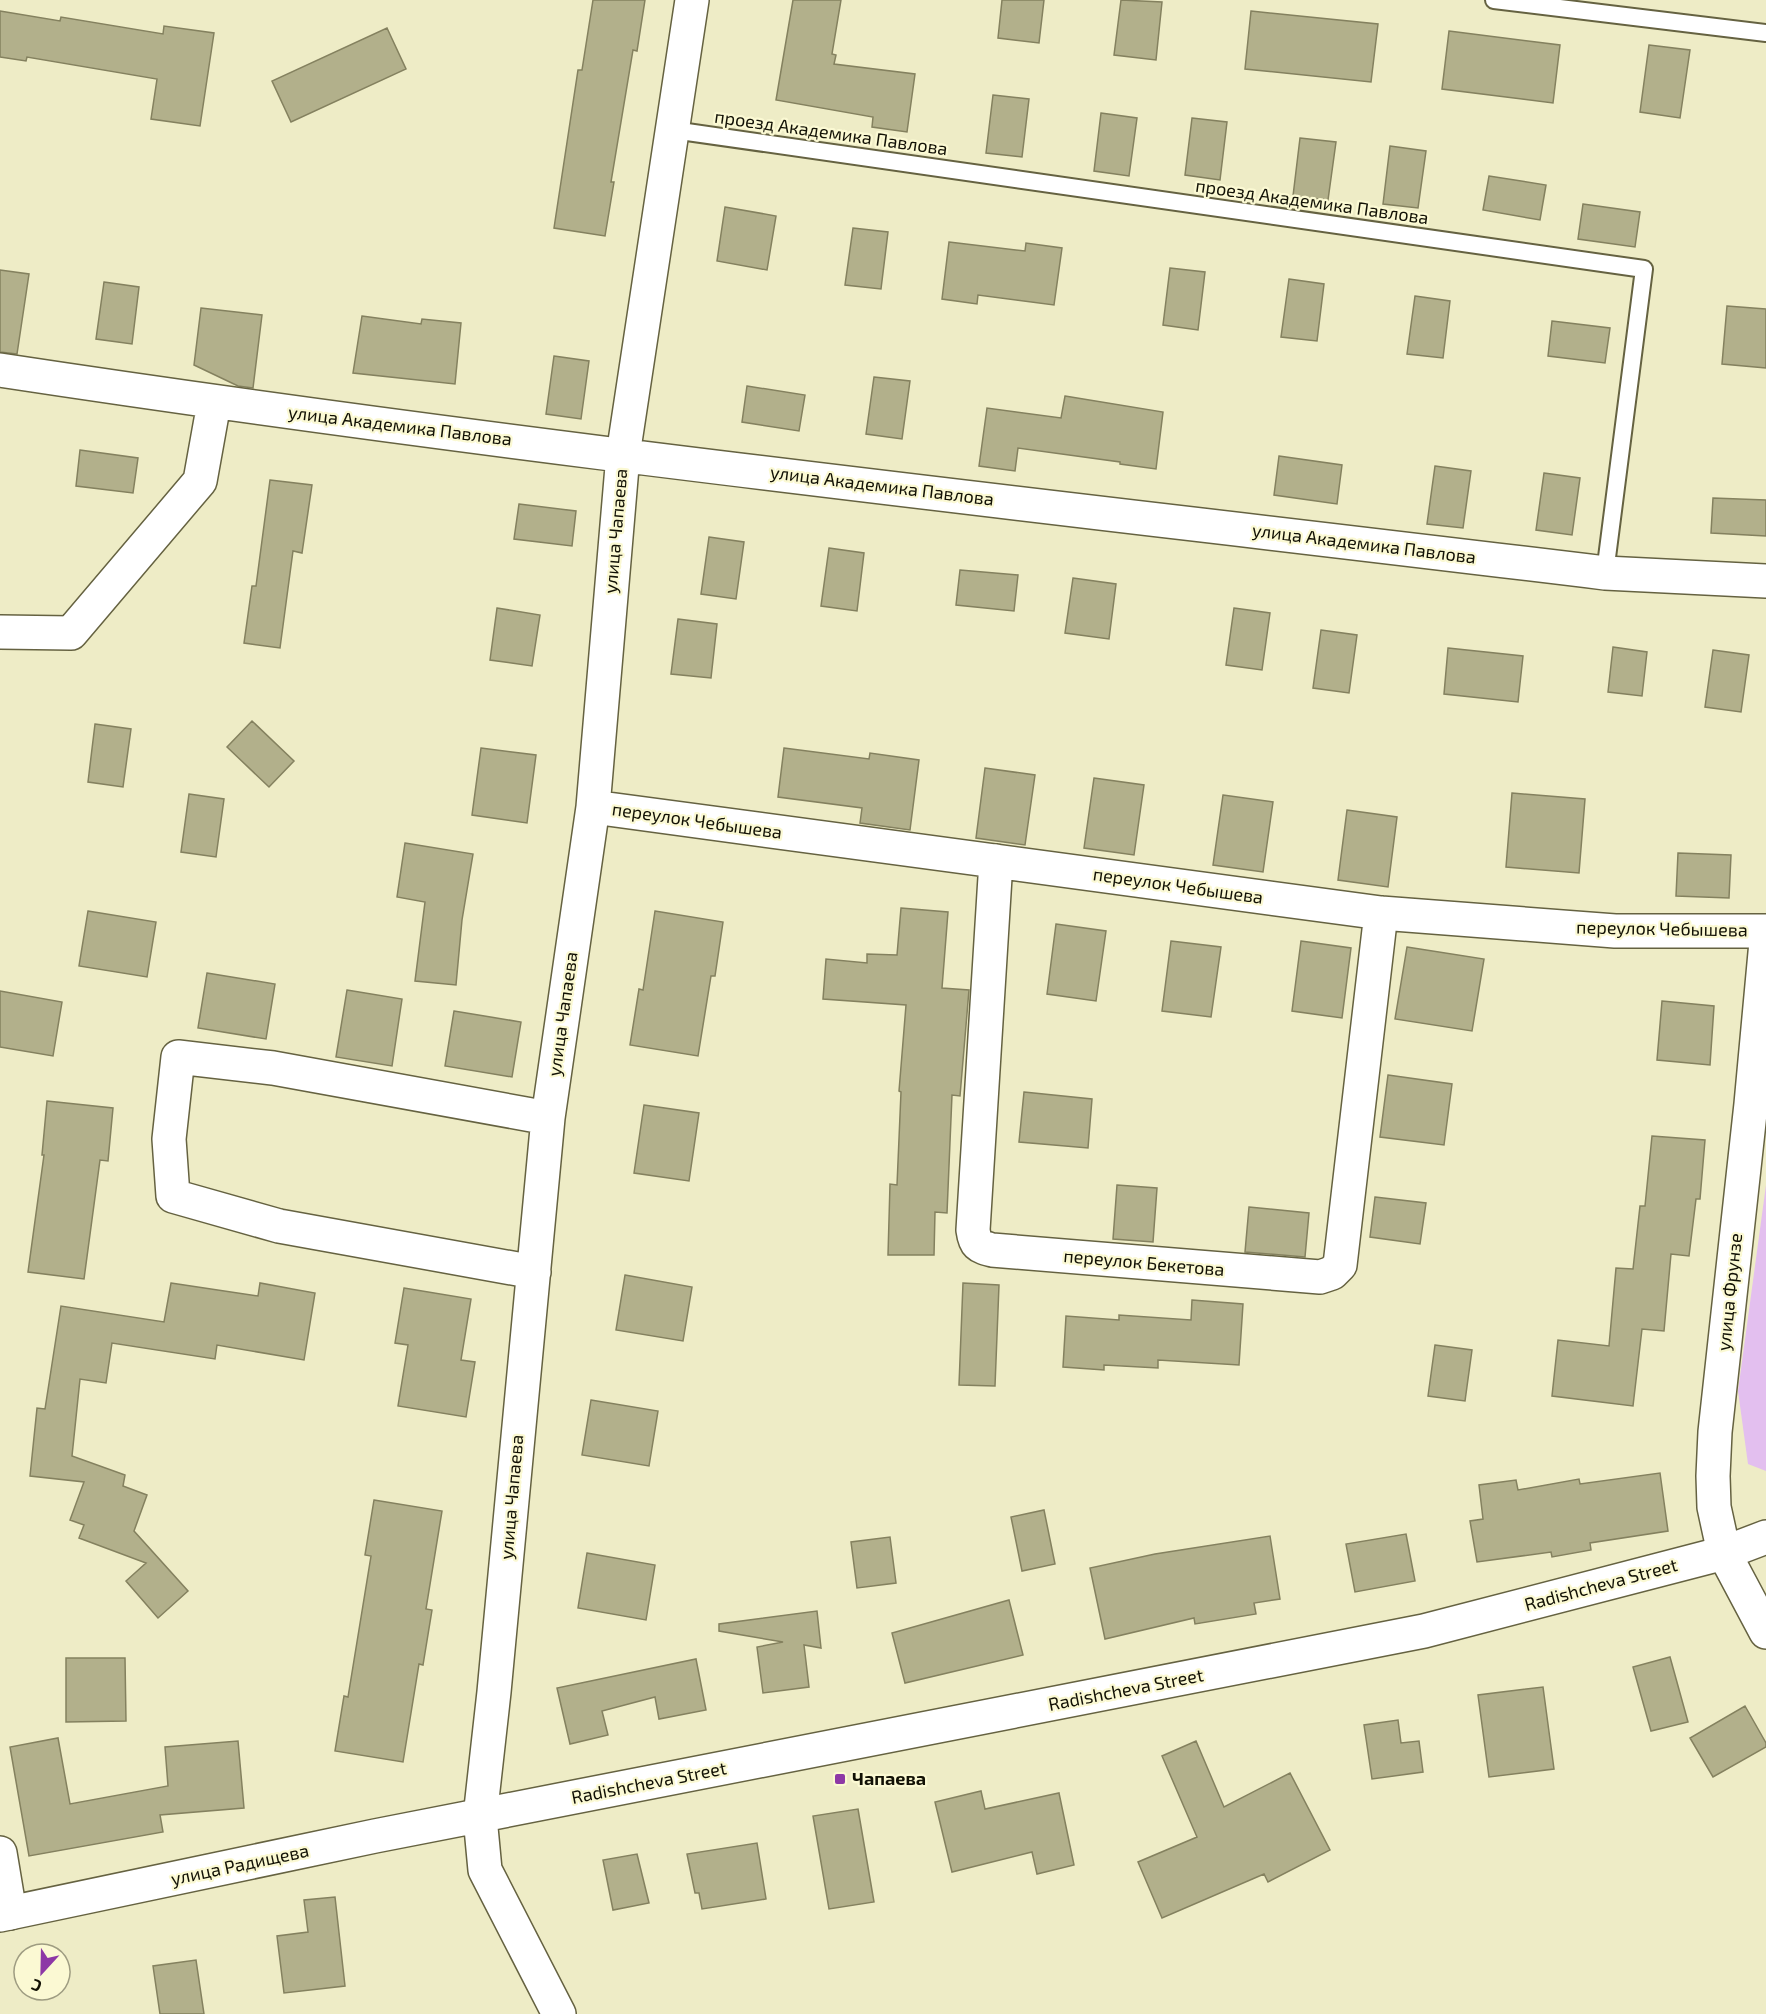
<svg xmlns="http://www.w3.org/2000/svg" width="1766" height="2014" viewBox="0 0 1766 2014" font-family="'Exo 2',sans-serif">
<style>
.green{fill:#e3bfef}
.building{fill:#b2b08b;stroke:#84815f;stroke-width:1.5}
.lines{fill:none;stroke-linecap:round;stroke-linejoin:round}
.lane-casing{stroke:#656241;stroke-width:20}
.street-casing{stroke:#656241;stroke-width:36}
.secondary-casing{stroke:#656241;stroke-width:36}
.lane{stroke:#fff;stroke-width:16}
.street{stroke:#fff;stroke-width:33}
.secondary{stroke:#fff;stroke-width:33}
.poi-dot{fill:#8d38a6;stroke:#fbf9d3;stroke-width:2}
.labels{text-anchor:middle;stroke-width:4.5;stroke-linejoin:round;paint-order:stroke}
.street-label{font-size:18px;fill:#121105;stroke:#fbf9d3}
.poi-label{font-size:18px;font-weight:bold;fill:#121105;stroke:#fbf9d3;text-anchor:start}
</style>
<rect width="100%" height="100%" fill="#eeecc6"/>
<!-- green -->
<path class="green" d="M 1766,1185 L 1766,1471 L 1748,1464 L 1738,1391 Z"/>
<!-- building -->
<path class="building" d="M 593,0 L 645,0 L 637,51 L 633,50 L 611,182 L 614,182 L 605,236 L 554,228 L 578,70 L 582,70 Z
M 793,0 L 841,0 L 832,54 L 836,55 L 834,64 L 915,74 L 907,132 L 872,127 L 873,117 L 776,100 Z
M 1002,0 L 1044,0 L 1039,43 L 998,38 Z
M 1121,0 L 1162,2 L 1156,60 L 1114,55 Z
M 0,11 L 60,21 L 61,17 L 163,34 L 164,26 L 214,33 L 200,126 L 151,119 L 157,79 L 27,57 L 26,61 L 0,57 Z
M 1251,11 L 1378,24 L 1371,82 L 1245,69 Z
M 387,28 L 406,69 L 291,122 L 272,81 Z
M 1449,31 L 1560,45 L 1553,103 L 1442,89 Z
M 1649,45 L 1690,50 L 1680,118 L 1640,112 Z
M 993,95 L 1029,99 L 1022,157 L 986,153 Z
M 1101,113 L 1137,118 L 1129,176 L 1094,171 Z
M 1192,118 L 1227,122 L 1220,180 L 1185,175 Z
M 1300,138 L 1336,142 L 1328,200 L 1293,196 Z
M 1390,146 L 1426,151 L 1418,208 L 1383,204 Z
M 1489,176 L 1546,185 L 1540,220 L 1483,210 Z
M 1583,204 L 1640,212 L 1635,247 L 1578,239 Z
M 725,207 L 776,216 L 767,270 L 717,261 Z
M 853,228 L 888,232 L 881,289 L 845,285 Z
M 949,242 L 1025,251 L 1026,243 L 1062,248 L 1054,305 L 978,295 L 977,304 L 942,299 Z
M 1170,268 L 1205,272 L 1198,330 L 1163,325 Z
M 0,270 L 29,274 L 17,354 L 0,352 Z
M 1289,279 L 1324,284 L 1317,341 L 1281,337 Z
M 104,282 L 139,287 L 132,344 L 96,339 Z
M 1415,296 L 1450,301 L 1443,358 L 1407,354 Z
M 1727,306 L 1766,309 L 1766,368 L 1722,364 Z
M 201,308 L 262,315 L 253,388 L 238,386 L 194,365 Z
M 362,316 L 421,324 L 422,319 L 461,323 L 455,384 L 353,373 Z
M 1552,321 L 1610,328 L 1605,363 L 1548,356 Z
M 554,356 L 589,361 L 581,419 L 546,414 Z
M 874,377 L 910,381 L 902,439 L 866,434 Z
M 747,386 L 805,395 L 799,431 L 742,422 Z
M 1065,396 L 1163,412 L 1156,469 L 1120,464 L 1120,462 L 1018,448 L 1015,471 L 979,466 L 987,408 L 1061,418 Z
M 80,450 L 138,458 L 133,493 L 76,486 Z
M 1279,456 L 1342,465 L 1337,504 L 1274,495 Z
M 1435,466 L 1471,471 L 1463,528 L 1427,524 Z
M 1544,473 L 1580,478 L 1572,535 L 1536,530 Z
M 270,480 L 312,485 L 302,553 L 293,551 L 280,648 L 244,643 L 252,586 L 256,586 Z
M 1713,498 L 1766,500 L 1766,536 L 1711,533 Z
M 519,504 L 576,511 L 572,546 L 514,539 Z
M 709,537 L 744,542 L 736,599 L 701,594 Z
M 829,548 L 864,553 L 857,611 L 821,606 Z
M 960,570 L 1018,575 L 1014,611 L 956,605 Z
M 1073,578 L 1116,584 L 1109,639 L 1065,633 Z
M 497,608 L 540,615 L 532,666 L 490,660 Z
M 1234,608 L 1270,613 L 1262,670 L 1226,665 Z
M 678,619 L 717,624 L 711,678 L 671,674 Z
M 1321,630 L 1357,635 L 1349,693 L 1313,688 Z
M 1613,647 L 1647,652 L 1642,696 L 1608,692 Z
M 1448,648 L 1523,656 L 1518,702 L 1444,694 Z
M 1713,650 L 1749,655 L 1741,712 L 1705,707 Z
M 252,721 L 294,761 L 269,787 L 227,747 Z
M 95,724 L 131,729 L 123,787 L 88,782 Z
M 481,748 L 536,755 L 527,823 L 472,815 Z
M 784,748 L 869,759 L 870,753 L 919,760 L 910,830 L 860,823 L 862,808 L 778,797 Z
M 985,768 L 1035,775 L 1025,845 L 976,838 Z
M 1094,778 L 1144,785 L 1134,855 L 1084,848 Z
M 1512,793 L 1585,799 L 1579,873 L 1506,867 Z
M 189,794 L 224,799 L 216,857 L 181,852 Z
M 1223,795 L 1273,802 L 1263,872 L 1213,865 Z
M 1347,810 L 1397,817 L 1388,887 L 1338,880 Z
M 405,843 L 473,854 L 462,920 L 456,985 L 415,981 L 425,902 L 397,897 Z
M 1678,853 L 1731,855 L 1729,898 L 1676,896 Z
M 901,908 L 948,912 L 942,988 L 969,990 L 960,1096 L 952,1095 L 947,1213 L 935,1212 L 934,1255 L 888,1255 L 890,1184 L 897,1185 L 901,1092 L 899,1091 L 906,1005 L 823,999 L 826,959 L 867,963 L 867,954 L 897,955 Z
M 88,911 L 156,922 L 147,977 L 79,966 Z
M 655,911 L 723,922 L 715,976 L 711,976 L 698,1056 L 630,1045 L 639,989 L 643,990 Z
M 1056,924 L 1106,931 L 1096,1001 L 1047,994 Z
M 1171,941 L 1221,947 L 1211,1017 L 1162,1011 Z
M 1301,941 L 1351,948 L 1342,1018 L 1292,1011 Z
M 1407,947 L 1484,959 L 1472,1031 L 1395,1019 Z
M 207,973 L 275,984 L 266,1039 L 198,1028 Z
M 347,990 L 402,999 L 392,1066 L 336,1057 Z
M 0,991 L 62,1002 L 53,1056 L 0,1047 Z
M 1662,1001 L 1714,1006 L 1710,1065 L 1657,1060 Z
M 454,1011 L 521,1022 L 512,1077 L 445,1066 Z
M 1388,1075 L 1452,1084 L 1444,1145 L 1380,1137 Z
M 1024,1092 L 1092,1099 L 1088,1148 L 1019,1142 Z
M 47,1101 L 113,1108 L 108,1161 L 100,1160 L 84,1279 L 28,1272 L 44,1155 L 42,1155 Z
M 644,1105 L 699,1113 L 689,1181 L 634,1173 Z
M 1652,1136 L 1705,1140 L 1700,1199 L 1696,1199 L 1689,1256 L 1671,1254 L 1664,1331 L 1642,1329 L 1633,1406 L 1552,1396 L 1558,1340 L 1609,1346 L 1616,1268 L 1633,1269 L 1640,1206 L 1645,1206 Z
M 1117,1185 L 1157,1188 L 1153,1242 L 1113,1239 Z
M 1375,1197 L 1426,1203 L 1420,1244 L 1370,1237 Z
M 1249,1207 L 1309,1213 L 1305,1257 L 1245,1252 Z
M 625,1275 L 692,1287 L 683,1341 L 616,1330 Z
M 171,1283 L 258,1296 L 260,1283 L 315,1293 L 304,1360 L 217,1345 L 215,1359 L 112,1343 L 106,1383 L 80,1379 L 72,1456 L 125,1475 L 123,1486 L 147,1495 L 134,1531 L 188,1591 L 158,1618 L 126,1581 L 146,1563 L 79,1538 L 84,1525 L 70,1520 L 84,1482 L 30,1476 L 37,1408 L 45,1409 L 61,1306 L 164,1322 Z
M 963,1283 L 999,1285 L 995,1386 L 959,1385 Z
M 404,1288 L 471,1299 L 461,1360 L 475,1362 L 466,1417 L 398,1406 L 408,1345 L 395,1343 Z
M 1192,1300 L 1243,1304 L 1239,1365 L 1158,1360 L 1158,1368 L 1104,1365 L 1104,1370 L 1063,1367 L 1066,1316 L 1119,1320 L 1119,1315 L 1191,1320 Z
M 1435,1345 L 1472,1350 L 1465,1401 L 1428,1396 Z
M 591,1400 L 658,1411 L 649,1466 L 582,1455 Z
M 1660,1473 L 1668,1531 L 1590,1543 L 1591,1550 L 1552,1557 L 1551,1552 L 1477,1562 L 1470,1521 L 1483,1519 L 1479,1485 L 1516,1480 L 1518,1490 L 1579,1479 L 1580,1484 Z
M 374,1500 L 442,1511 L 426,1609 L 432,1610 L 423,1665 L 419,1664 L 403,1762 L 335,1751 L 344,1696 L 348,1697 L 371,1556 L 365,1555 Z
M 1044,1510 L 1055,1564 L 1022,1571 L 1011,1517 Z
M 1406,1534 L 1415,1581 L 1355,1592 L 1346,1544 Z
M 1270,1536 L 1280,1599 L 1254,1603 L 1256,1614 L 1195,1624 L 1194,1618 L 1105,1639 L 1090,1568 L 1155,1554 Z
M 890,1537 L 896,1583 L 857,1588 L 851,1542 Z
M 587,1553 L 655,1565 L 646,1620 L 578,1608 Z
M 1009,1600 L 1023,1655 L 905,1683 L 892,1633 Z
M 817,1611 L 821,1648 L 804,1645 L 809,1687 L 763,1693 L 757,1647 L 783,1642 L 719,1631 L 719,1624 Z
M 1670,1657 L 1688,1722 L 1651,1731 L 1633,1667 Z
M 66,1658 L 125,1658 L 126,1721 L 66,1722 Z
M 696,1659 L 706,1710 L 659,1719 L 655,1697 L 602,1711 L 608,1735 L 570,1744 L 557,1688 Z
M 1543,1687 L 1554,1769 L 1489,1777 L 1478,1695 Z
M 1745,1706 L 1766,1743 L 1766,1747 L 1713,1777 L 1690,1738 Z
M 1398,1720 L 1401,1743 L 1419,1741 L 1423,1772 L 1372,1779 L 1364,1725 Z
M 58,1738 L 70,1804 L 168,1786 L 165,1747 L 238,1741 L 244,1808 L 160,1815 L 163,1832 L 29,1856 L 10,1747 Z
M 1196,1741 L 1224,1807 L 1290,1773 L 1330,1850 L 1268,1882 L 1264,1874 L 1162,1918 L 1138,1862 L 1197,1837 L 1162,1756 Z
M 981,1791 L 985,1809 L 1059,1793 L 1074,1865 L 1037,1874 L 1032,1852 L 952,1872 L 935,1802 Z
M 858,1809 L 874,1902 L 829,1909 L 813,1816 Z
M 757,1843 L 766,1899 L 702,1909 L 699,1893 L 695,1893 L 687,1854 Z
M 637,1854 L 649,1903 L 613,1910 L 603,1860 Z
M 335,1897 L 345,1986 L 284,1993 L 277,1936 L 308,1932 L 304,1900 Z
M 196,1960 L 204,2014 L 160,2014 L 153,1966 Z"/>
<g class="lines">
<!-- lane casing -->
<g class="lane-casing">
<path id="lane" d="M 1494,0 L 1766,33
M 673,130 L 1644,269 L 1605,573"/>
</g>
<!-- street casing -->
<g class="street-casing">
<path id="street" d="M 0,370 C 533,451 1070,508 1605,573 L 1766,581
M 0,632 L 71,633 L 200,481 L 214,403
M 593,807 L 1381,913 L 1615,931 L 1766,931
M 996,861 L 973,1230 C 975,1245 978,1246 992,1250 L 1320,1277 L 1332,1273 L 1340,1265 L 1381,913
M 1766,942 L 1751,1104 L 1715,1432 L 1713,1476 L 1714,1507 L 1724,1553 L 1766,1632
M 534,1272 L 279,1226 L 173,1196 L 169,1139 L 178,1057 L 273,1068 L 548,1118
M 480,1817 L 494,1692 L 548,1118 L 593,807 L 623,455 L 692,0
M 0,1853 L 10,1913"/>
</g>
<!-- secondary casing -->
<g class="secondary-casing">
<path id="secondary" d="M 480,1817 L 485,1870 L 559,2014
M 0,1915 L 375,1836 L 1424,1631 L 1724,1553 L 1766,1537"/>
</g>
<!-- lane -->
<use href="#lane" class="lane"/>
<!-- street -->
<use href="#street" class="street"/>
<!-- secondary -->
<use href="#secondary" class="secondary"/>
</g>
<!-- markers -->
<rect class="poi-dot" x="834" y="1773" width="12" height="12" rx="3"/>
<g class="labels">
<!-- street labels -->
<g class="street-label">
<text transform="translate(831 133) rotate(8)" y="6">проезд Академика Павлова</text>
<text transform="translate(1312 202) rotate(8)" y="6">проезд Академика Павлова</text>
<text transform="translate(400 426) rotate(7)" y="6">улица Академика Павлова</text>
<text transform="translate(882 486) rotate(7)" y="6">улица Академика Павлова</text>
<text transform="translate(616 531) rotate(-85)" y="6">улица Чапаева</text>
<text transform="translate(1364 544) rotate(7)" y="6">улица Академика Павлова</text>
<text transform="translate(697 821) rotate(8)" y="6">переулок Чебышева</text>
<text transform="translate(1178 886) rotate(8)" y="6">переулок Чебышева</text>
<text transform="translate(1662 929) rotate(1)" y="6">переулок Чебышева</text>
<text transform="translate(563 1014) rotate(-82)" y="6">улица Чапаева</text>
<text transform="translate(1144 1263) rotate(5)" y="6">переулок Бекетова</text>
<text transform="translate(1730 1292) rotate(-84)" y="6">улица Фрунзе</text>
<text transform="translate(512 1497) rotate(-85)" y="6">улица Чапаева</text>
<text transform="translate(1601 1585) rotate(-15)" y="6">Radishcheva Street</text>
<text transform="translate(1126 1690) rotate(-11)" y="6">Radishcheva Street</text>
<text transform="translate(649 1783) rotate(-11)" y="6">Radishcheva Street</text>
<text transform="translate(240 1865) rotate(-12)" y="6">улица Радищева</text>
</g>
<!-- poi labels -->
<g class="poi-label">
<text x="852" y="1785">Чапаева</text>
</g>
</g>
<!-- north arrow -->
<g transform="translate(42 1972) rotate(202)"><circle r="28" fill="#fbf9d3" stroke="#9e9c81" stroke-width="1.5"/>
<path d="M0-4.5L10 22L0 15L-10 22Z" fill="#8d38a6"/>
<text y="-9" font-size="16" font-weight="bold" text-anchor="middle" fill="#121105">С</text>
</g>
</svg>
